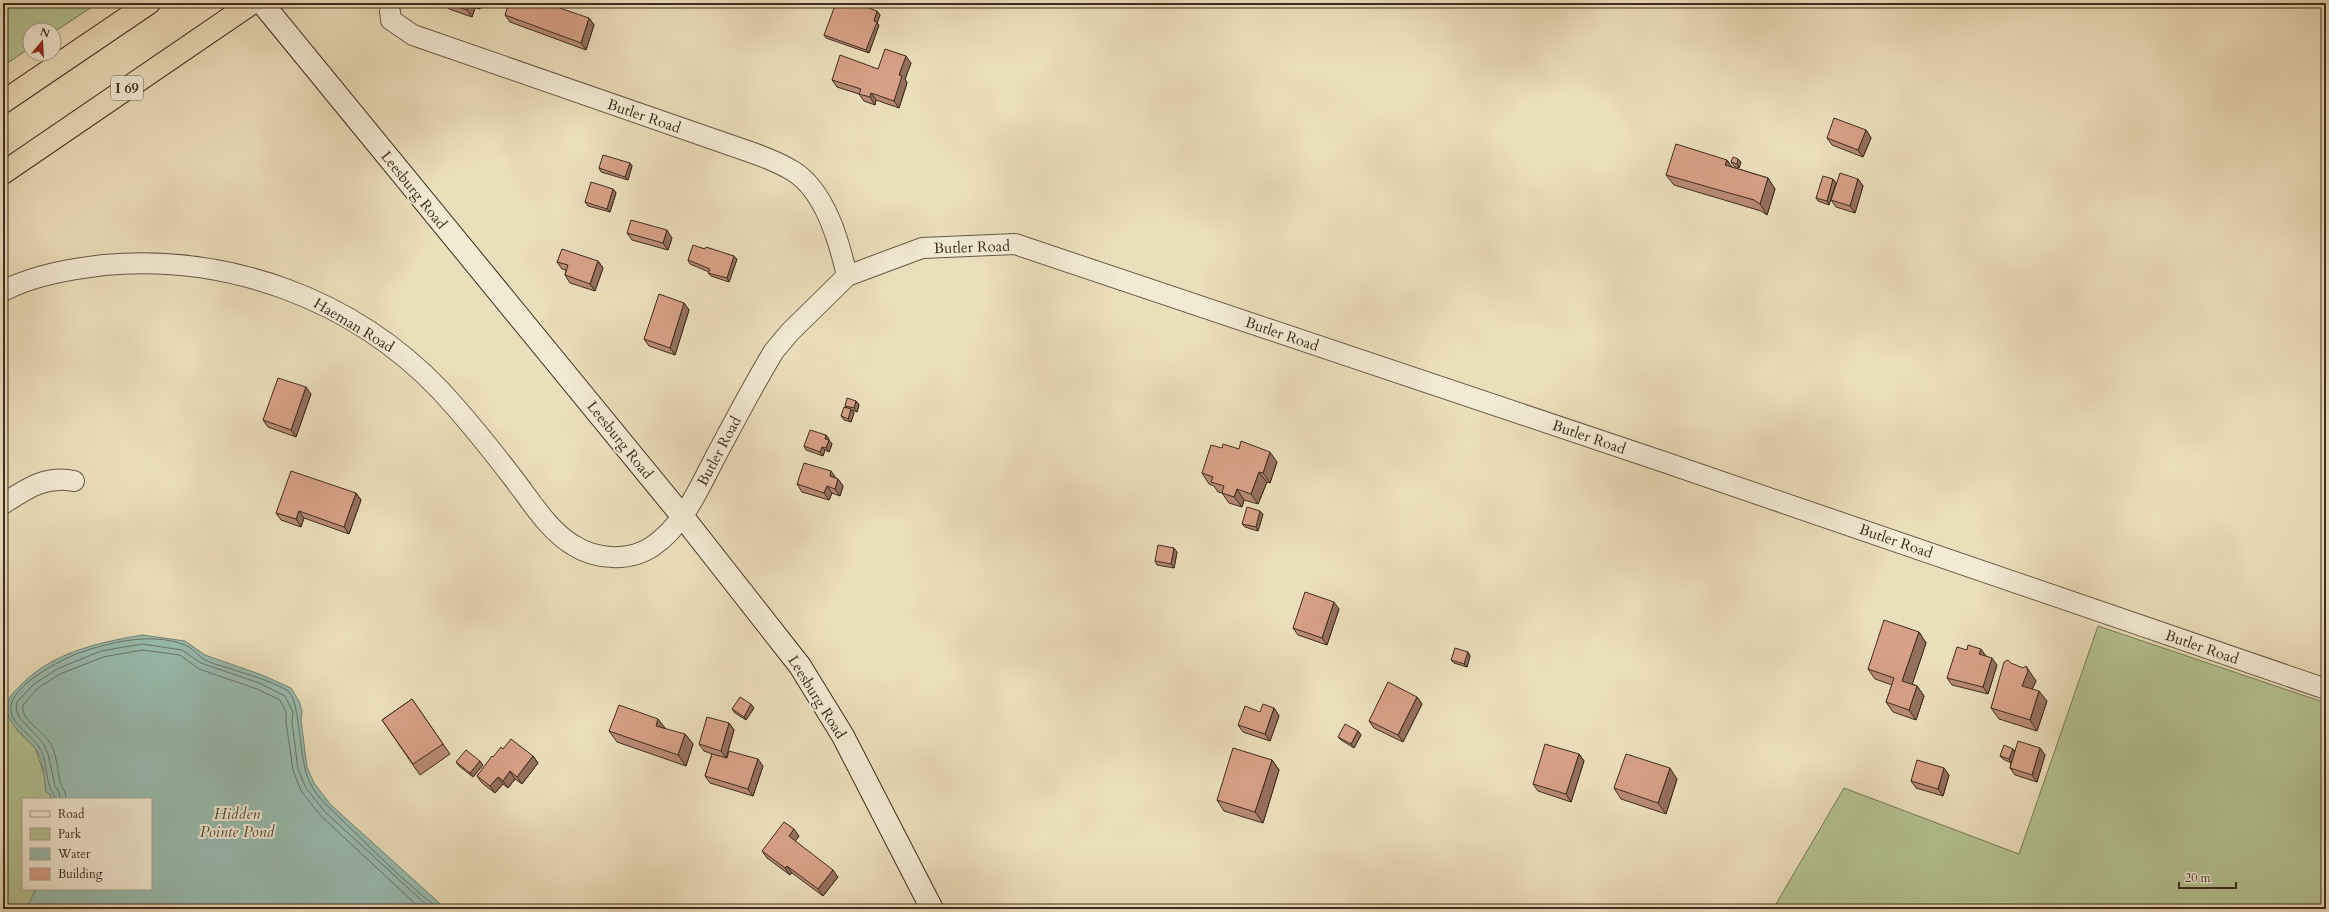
<svg xmlns="http://www.w3.org/2000/svg" width="2329" height="912" viewBox="0 0 2329 912" font-family="Cardo,serif">
<style>
.green{fill:#b4c292;stroke:#787858}
.water{fill:#98bcaf;stroke:#748375}
.lines{fill:none;stroke-linecap:round;stroke-linejoin:round}
.shore{stroke:#6a7466;stroke-width:1}
.minor-casing{stroke:#685945;stroke-width:22}
.secondary-casing{stroke:#3d2d1e;stroke-width:24}
.motorway-casing{stroke:#3d2d1e;stroke-width:24}
.minor{stroke:#f2ead3;stroke-width:20}
.secondary{stroke:#f2ead3;stroke-width:22}
.motorway{stroke:#ebdebb;stroke-width:22}
.wall{fill:#b98a74;stroke:#3d2d1e}
.shaded-wall{fill:#96705e;stroke:#3d2d1e}
.building{fill:#d7a087;stroke:#3d2d1e}
.labels{text-anchor:middle;stroke-width:4;stroke-linejoin:round;paint-order:stroke}
.shield{fill:#f2ead3;stroke:#736654;stroke-width:1}
.shield-label{font-size:14px;font-weight:bold;fill:#3d2d1e}
.street-label{font-size:15px;fill:#3d2d1e;stroke:#f2ead3}
.water-label{font-size:16px;font-style:italic;fill:#545142;stroke:#f2ead3}
</style>
<rect width="100%" height="100%" fill="#ebdebb"/>
<filter id="stains"><feTurbulence type="fractalNoise" baseFrequency=".005" numOctaves="4"/><feColorMatrix values="0 0 0 0 .2 0 0 0 0 .09 0 0 0 0 .02 0 0 0 .5 -.17"/></filter>
<radialGradient id="worn" r=".72"><stop offset=".6" stop-color="#630" stop-opacity="0"/><stop offset="1" stop-color="#630" stop-opacity=".3"/></radialGradient>
<!-- green -->
<path class="green" d="M 3,3 L 98,3 L 54,32 L 54,30 L 30,30 L 30,48 L 3,66 Z
M 2098,626 L 2326,703 L 2326,909 L 1773,909 L 1844,788 L 2019,854 Z
M 3,710 L 8,714 L 17,730 L 36,749 L 45,778 L 46,792 L 51,795 L 51,799 L 23,799 L 23,889 L 36,889 L 26,909 L 3,909 Z"/>
<!-- water -->
<path class="water" d="M 142,635 L 185,641 L 205,655 L 262,675 L 291,688 L 299,701 L 302,711 L 301,720 L 307,767 L 314,783 L 331,805 L 446,909 L 26,909 L 36,889 L 151,889 L 151,799 L 51,799 L 51,795 L 46,792 C 44,778 44,759 35,748 C 25,736 12,728 7,712 C 4,702 11,695 18,688 C 50,653 96,643 142,635 Z"/>
<g class="lines">
<!-- shore -->
<path class="shore" d="M 55,799 C 55,793 51,792 50,787 C 45,774 47,759 39,747 C 31,734 8,723 11,705 C 15,684 60,660 79,653 C 110,642 152,632 185,645 C 192,648 196,653 202,658 C 210,664 224,666 234,670 C 247,674 280,684 289,692 C 301,705 298,759 310,783 C 317,798 330,808 341,819 C 373,850 404,882 439,909
M 60,799 L 59,792 L 55,786 L 48,754 L 43,743 L 19,717 L 16,708 L 17,702 L 34,684 L 57,669 L 101,651 L 142,644 L 182,650 L 201,663 L 259,683 L 285,696 L 293,712 L 292,722 L 298,769 L 306,788 L 325,812 L 431,909
M 66,799 C 66,791 62,788 60,782 C 57,768 57,752 48,740 C 41,730 20,719 23,705 L 38,688 L 60,674 L 103,657 L 142,650 L 180,655 L 199,669 L 257,689 L 280,700 L 286,712 L 286,722 L 293,770 L 301,791 L 321,816 L 421,909"/>
<!-- minor casing -->
<g class="minor-casing">
<path id="minor" d="M 390,12 L 391,20 L 413,35 L 753,153 C 767,158 780,163 793,171 C 825,191 839,241 847,276
M 3,291 C 34,275 71,269 104,265 C 229,254 353,299 440,390 C 466,418 490,448 513,478 C 531,501 548,530 573,545 C 596,560 630,562 653,546 C 686,523 700,485 718,452 C 736,418 754,384 774,351 L 790,332 L 847,276 L 922,248 L 1015,244 L 1664,462 L 2326,689
M 3,504 C 26,489 45,475 74,481"/>
</g>
<!-- secondary casing -->
<g class="secondary-casing">
<path id="secondary" d="M 262,3 L 683,517 L 800,666 L 843,736 L 932,909"/>
</g>
<!-- motorway casing -->
<g class="motorway-casing">
<path id="motorway" d="M 3,102 L 149,3
M 3,173 L 252,3"/>
</g>
<!-- minor -->
<use href="#minor" class="minor"/>
<!-- secondary -->
<use href="#secondary" class="secondary"/>
<!-- motorway -->
<use href="#motorway" class="motorway"/>
</g>
<!-- wall -->
<path class="wall" d="M 444,3 L 482,3 L 480,9 L 475,8 L 472,17 L 449,9 Z
M 877,11 L 880,15 L 877,23 L 879,25 L 869,53 L 826,38 L 824,35 Z
M 505,15 L 589,18 L 594,25 L 586,50 L 510,22 Z
M 911,63 L 905,79 L 907,83 L 899,108 L 876,100 L 875,105 L 864,101 L 859,94 L 837,87 L 832,80 L 878,69 Z
M 1866,130 L 1871,138 L 1863,157 L 1832,145 L 1827,138 Z
M 1727,160 L 1732,167 L 1768,178 L 1775,189 L 1767,215 L 1761,211 L 1674,185 L 1666,175 Z
M 1731,162 L 1741,162 L 1739,168 L 1734,166 Z
M 630,163 L 632,166 L 628,180 L 601,172 L 599,168 Z
M 1833,179 L 1836,183 L 1829,205 L 1818,201 L 1816,198 Z
M 1858,179 L 1863,186 L 1855,213 L 1836,207 L 1831,200 Z
M 613,189 L 616,193 L 610,212 L 588,206 L 585,202 Z
M 627,233 L 672,238 L 668,250 L 632,240 Z
M 705,249 L 734,256 L 737,259 L 729,282 L 711,276 L 708,273 L 709,272 L 690,264 L 688,260 Z
M 598,261 L 603,268 L 595,291 L 570,283 L 565,275 L 566,270 L 562,269 L 557,262 Z
M 684,303 L 689,310 L 675,355 L 649,346 L 644,339 Z
M 311,394 L 296,437 L 268,427 L 263,420 Z
M 856,401 L 859,405 L 857,412 L 852,410 L 854,413 L 851,422 L 844,420 L 841,416 L 847,408 L 845,406 Z
M 826,435 L 829,439 L 828,440 L 832,444 L 829,452 L 825,450 L 823,456 L 806,450 L 804,446 Z
M 1222,448 L 1277,462 L 1270,483 L 1267,482 L 1258,504 L 1244,500 L 1242,507 L 1229,503 L 1222,493 L 1218,492 L 1214,486 L 1209,484 L 1202,473 Z
M 838,479 L 843,486 L 840,496 L 832,493 L 829,500 L 802,492 L 797,484 Z
M 356,493 L 361,500 L 349,534 L 304,518 L 301,527 L 281,520 L 276,513 Z
M 1263,514 L 1258,531 L 1245,527 L 1242,524 Z
M 1177,552 L 1174,568 L 1157,565 L 1155,561 Z
M 1339,609 L 1327,645 L 1298,635 L 1293,628 Z
M 1919,632 L 1926,643 L 1912,684 L 1917,686 L 1924,696 L 1916,720 L 1893,712 L 1886,702 L 1892,685 L 1875,679 L 1868,669 Z
M 1468,652 L 1470,656 L 1467,667 L 1454,663 L 1451,660 Z
M 1986,656 L 1997,665 L 1988,694 L 1952,685 L 1947,678 Z
M 2008,660 L 2011,664 L 2033,677 L 2036,681 L 2032,689 L 2047,701 L 2037,731 L 1999,719 L 1991,708 Z
M 1417,697 L 1422,704 L 1403,742 L 1374,728 L 1369,721 Z
M 412,699 L 450,754 L 420,775 L 382,720 Z
M 754,708 L 746,720 L 735,713 L 732,709 Z
M 1274,708 L 1279,716 L 1270,741 L 1243,732 L 1238,725 L 1260,712 Z
M 729,723 L 734,730 L 726,758 L 763,766 L 753,796 L 710,783 L 705,776 L 712,754 L 704,751 L 699,744 Z
M 609,731 L 685,734 L 693,744 L 686,766 L 617,742 Z
M 1358,731 L 1361,735 L 1354,748 L 1341,740 L 1338,737 Z
M 2040,748 L 2045,755 L 2037,782 L 2015,775 L 2010,768 L 2011,763 L 2003,759 L 2000,756 L 2013,749 L 2015,751 Z
M 503,749 L 533,756 L 538,763 L 522,784 L 515,779 L 508,788 L 503,784 L 495,793 L 482,783 L 477,776 L 493,757 Z
M 1579,754 L 1584,761 L 1571,802 L 1538,791 L 1533,784 Z
M 1272,760 L 1279,770 L 1263,823 L 1224,811 L 1217,800 Z
M 456,762 L 483,765 L 473,777 L 459,766 Z
M 1949,775 L 1943,796 L 1916,788 L 1911,781 Z
M 1677,779 L 1666,814 L 1621,799 L 1614,788 Z
M 799,836 L 795,841 L 838,877 L 823,896 L 792,873 L 790,875 L 767,858 L 762,851 Z"/>
<!-- shaded-wall -->
<path class="shaded-wall" d="M 469,3 L 472,3 L 475,8 L 472,17 L 467,10 Z
M 476,3 L 482,3 L 480,9 Z
M 877,11 L 880,15 L 877,23 L 879,25 L 869,53 L 866,50 L 874,21 Z
M 589,18 L 594,25 L 586,50 L 581,43 Z
M 906,56 L 911,63 L 905,79 L 907,83 L 899,108 L 894,101 L 899,75 Z
M 871,93 L 876,100 L 875,105 L 870,97 Z
M 1866,130 L 1871,138 L 1863,157 L 1858,150 Z
M 1738,159 L 1741,162 L 1739,168 L 1737,164 Z
M 1727,160 L 1734,170 L 1725,165 Z
M 630,163 L 632,166 L 628,180 L 625,177 Z
M 1768,178 L 1775,189 L 1767,215 L 1760,204 Z
M 1833,179 L 1836,183 L 1829,205 L 1827,201 Z
M 1858,179 L 1863,186 L 1855,213 L 1850,206 Z
M 613,189 L 616,193 L 610,212 L 607,209 Z
M 667,230 L 672,238 L 668,250 L 663,243 Z
M 734,256 L 737,259 L 729,282 L 727,278 Z
M 598,261 L 603,268 L 595,291 L 590,284 Z
M 684,303 L 689,310 L 675,355 L 670,348 Z
M 306,387 L 311,394 L 296,437 L 291,430 Z
M 856,401 L 859,405 L 857,412 L 854,408 Z
M 851,409 L 854,413 L 851,422 L 848,419 Z
M 826,435 L 829,439 L 828,442 L 825,439 Z
M 829,440 L 832,444 L 829,452 L 826,448 Z
M 822,447 L 825,450 L 823,456 L 820,452 Z
M 1270,452 L 1277,462 L 1270,483 L 1263,473 Z
M 831,471 L 836,478 L 830,476 Z
M 1259,472 L 1267,482 L 1258,504 L 1251,494 Z
M 838,479 L 843,486 L 840,496 L 835,489 Z
M 827,486 L 832,493 L 829,500 L 824,493 Z
M 1237,489 L 1244,500 L 1242,507 L 1234,497 Z
M 356,493 L 361,500 L 349,534 L 344,527 Z
M 299,511 L 304,518 L 301,527 L 296,519 Z
M 1260,511 L 1263,514 L 1258,531 L 1256,527 Z
M 1174,548 L 1177,552 L 1174,568 L 1171,564 Z
M 1334,602 L 1339,609 L 1327,645 L 1322,638 Z
M 1919,632 L 1926,643 L 1910,691 L 1902,681 Z
M 1981,649 L 1986,656 L 1984,661 L 1979,654 Z
M 1468,652 L 1470,656 L 1467,667 L 1464,664 Z
M 1992,658 L 1997,665 L 1988,694 L 1983,687 Z
M 2026,666 L 2036,681 L 2029,696 L 2022,686 Z
M 1917,686 L 1924,696 L 1916,720 L 1909,710 Z
M 2039,691 L 2047,701 L 2037,731 L 2030,720 Z
M 1417,697 L 1422,704 L 1403,742 L 1398,735 Z
M 751,704 L 754,708 L 746,720 L 744,717 Z
M 1274,708 L 1279,716 L 1270,741 L 1265,734 Z
M 658,719 L 666,729 L 656,726 Z
M 729,723 L 734,730 L 726,758 L 721,751 Z
M 1358,731 L 1361,735 L 1354,748 L 1351,744 Z
M 685,734 L 693,744 L 686,766 L 678,755 Z
M 2040,748 L 2045,755 L 2037,782 L 2032,775 Z
M 2013,749 L 2015,752 L 2011,763 L 2009,759 Z
M 1579,754 L 1584,761 L 1571,802 L 1566,794 Z
M 533,756 L 538,763 L 522,784 L 517,777 Z
M 758,759 L 763,766 L 753,796 L 748,789 Z
M 1272,760 L 1279,770 L 1263,823 L 1255,812 Z
M 480,761 L 483,765 L 473,777 L 470,773 Z
M 1670,768 L 1677,779 L 1666,814 L 1658,803 Z
M 1944,768 L 1949,775 L 1943,796 L 1938,789 Z
M 510,771 L 515,779 L 508,788 L 503,781 Z
M 498,777 L 503,784 L 495,793 L 490,786 Z
M 794,829 L 799,836 L 794,843 L 789,836 Z
M 787,866 L 792,873 L 790,875 L 785,868 Z
M 833,870 L 838,877 L 823,896 L 818,889 Z"/>
<!-- building -->
<path class="building" d="M 446,3 L 469,3 L 467,10 Z
M 509,3 L 545,3 L 589,18 L 581,43 L 505,15 Z
M 836,3 L 855,3 L 877,11 L 874,21 L 877,22 L 866,50 L 824,35 Z
M 885,49 L 906,56 L 899,75 L 902,76 L 894,101 L 871,93 L 870,97 L 859,94 L 861,89 L 832,80 L 840,55 L 878,69 Z
M 1834,118 L 1866,130 L 1858,150 L 1827,138 Z
M 1676,144 L 1727,160 L 1725,165 L 1768,178 L 1760,204 L 1754,200 L 1666,175 Z
M 603,155 L 630,163 L 625,177 L 599,168 Z
M 1733,157 L 1738,159 L 1737,164 L 1731,162 Z
M 1840,173 L 1858,179 L 1850,206 L 1831,200 Z
M 1823,176 L 1833,179 L 1827,201 L 1816,198 Z
M 591,182 L 613,189 L 607,209 L 585,202 Z
M 631,220 L 667,230 L 663,243 L 627,233 Z
M 693,245 L 705,249 L 706,247 L 734,256 L 727,278 L 708,273 L 710,269 L 688,260 Z
M 562,249 L 598,261 L 590,284 L 565,275 L 568,265 L 557,262 Z
M 659,294 L 684,303 L 670,348 L 644,339 Z
M 278,378 L 306,387 L 291,430 L 263,420 Z
M 847,398 L 856,401 L 854,408 L 845,406 Z
M 844,407 L 851,409 L 848,419 L 841,416 Z
M 810,430 L 826,435 L 825,439 L 829,440 L 826,448 L 822,447 L 820,452 L 804,446 Z
M 1241,441 L 1270,452 L 1263,473 L 1259,472 L 1251,494 L 1237,489 L 1234,497 L 1222,493 L 1224,486 L 1211,482 L 1213,477 L 1202,473 L 1211,445 L 1222,448 L 1223,444 L 1239,449 Z
M 804,463 L 831,471 L 830,476 L 838,479 L 835,489 L 827,486 L 824,493 L 797,484 Z
M 291,471 L 356,493 L 344,527 L 299,511 L 296,519 L 276,513 Z
M 1247,507 L 1260,511 L 1256,527 L 1242,524 Z
M 1158,545 L 1174,548 L 1171,564 L 1155,561 Z
M 1305,592 L 1334,602 L 1322,638 L 1293,628 Z
M 1884,620 L 1919,632 L 1902,681 L 1917,686 L 1909,710 L 1886,702 L 1894,678 L 1868,669 Z
M 1968,645 L 1981,649 L 1979,654 L 1992,658 L 1983,687 L 1947,678 L 1957,647 L 1967,650 Z
M 1455,648 L 1468,652 L 1464,664 L 1451,660 Z
M 2008,660 L 2011,663 L 2023,668 L 2026,666 L 2028,671 L 2022,686 L 2039,691 L 2030,720 L 1991,708 L 2004,662 Z
M 1388,682 L 1417,697 L 1398,735 L 1369,721 Z
M 740,697 L 751,704 L 744,717 L 732,709 Z
M 412,699 L 443,744 L 413,764 L 382,720 Z
M 1263,704 L 1274,708 L 1265,734 L 1238,725 L 1245,706 L 1260,712 Z
M 619,705 L 658,719 L 656,726 L 685,734 L 678,755 L 609,731 Z
M 707,717 L 729,723 L 721,751 L 699,744 Z
M 1345,724 L 1358,731 L 1351,744 L 1338,737 Z
M 511,739 L 533,756 L 517,777 L 510,771 L 503,781 L 498,777 L 490,786 L 477,776 L 492,756 L 493,757 L 501,747 L 503,749 Z
M 2018,741 L 2040,748 L 2032,775 L 2010,768 Z
M 1545,744 L 1579,754 L 1566,794 L 1533,784 Z
M 2004,745 L 2013,749 L 2009,759 L 2000,756 Z
M 1233,748 L 1272,760 L 1255,812 L 1217,800 Z
M 466,750 L 480,761 L 470,773 L 456,762 Z
M 729,751 L 758,759 L 748,789 L 705,776 L 712,754 L 727,758 Z
M 1626,754 L 1670,768 L 1658,803 L 1614,788 Z
M 1917,760 L 1944,768 L 1938,789 L 1911,781 Z
M 784,822 L 794,829 L 789,836 L 833,870 L 818,889 L 787,866 L 785,868 L 762,851 Z
M 733,905 L 744,909 L 732,909 Z"/>
<g class="labels">
<!-- shield labels -->
<rect class="shield" x="111" y="76" width="32" height="24" rx="3"/>
<g class="shield-label">
<text x="127" y="93">I 69</text>
</g>
<!-- street labels -->
<g class="street-label">
<text transform="translate(644 116) rotate(19)" y="5">Butler Road</text>
<text transform="translate(414 190) rotate(51)" y="5">Leesburg Road</text>
<text transform="translate(972 247) rotate(-2)" y="5">Butler Road</text>
<text transform="translate(354 325) rotate(31)" y="5">Haeman Road</text>
<text transform="translate(1282 334) rotate(19)" y="5">Butler Road</text>
<text transform="translate(1589 437) rotate(19)" y="5">Butler Road</text>
<text transform="translate(620 440) rotate(51)" y="5">Leesburg Road</text>
<text transform="translate(719 451) rotate(-62)" y="5">Butler Road</text>
<text transform="translate(1896 541) rotate(19)" y="5">Butler Road</text>
<text transform="translate(2202 647) rotate(19)" y="5">Butler Road</text>
<text transform="translate(817 697) rotate(58)" y="5">Leesburg Road</text>
</g>
<!-- water labels -->
<g class="water-label">
<text x="237" y="819">Hidden<tspan x="237" dy="18">Pointe Pond</tspan></text>
</g>
</g>
<!-- margin -->
<rect width="2329" height="912" fill="none" stroke="#ebdebb" stroke-width="16"/>
<rect x="4" y="4" width="2321" height="904" fill="none" stroke="#3d2d1e" stroke-width="2"/>
<rect x="8" y="8" width="2313" height="896" fill="none" stroke="#3d2d1e"/>
<!-- legend -->
<rect x="22" y="798" width="130" height="92" fill="#f2ead3" stroke="#aa9e8b"/>
<rect x="30" y="811" width="20" height="6" fill="#f2ead3" stroke="#aa9e8b"/>
<text x="58" y="818" font-size="12" fill="#3d2d1e">Road</text>
<rect x="30" y="828" width="20" height="12" fill="#b4c292" stroke="#aa9e8b"/>
<text x="58" y="838" font-size="12" fill="#3d2d1e">Park</text>
<rect x="30" y="848" width="20" height="12" fill="#98bcaf" stroke="#aa9e8b"/>
<text x="58" y="858" font-size="12" fill="#3d2d1e">Water</text>
<rect x="30" y="868" width="20" height="12" fill="#d7a087" stroke="#aa9e8b"/>
<text x="58" y="878" font-size="12" fill="#3d2d1e">Building</text>
<!-- north arrow -->
<g transform="translate(42 42) rotate(18)"><circle r="19" fill="#f2ead3" stroke="#aa9e8b"/>
<path d="M0-3L7 15L0 10L-7 15Z" fill="#8f2418"/>
<text y="-6" font-size="11" font-weight="bold" text-anchor="middle" fill="#3d2d1e">N</text>
</g>
<!-- scale -->
<path d="M2179 882v6h57v-6" fill="none" stroke="#3d2d1e" stroke-width="2"/>
<text x="2185" y="882" font-size="12" fill="#3d2d1e" stroke="#f2ead3" stroke-width="3" paint-order="stroke">20 m</text>
<rect width="100%" height="100%" filter="url(#stains)"/>
<rect width="100%" height="100%" fill="url(#worn)"/>
</svg>
